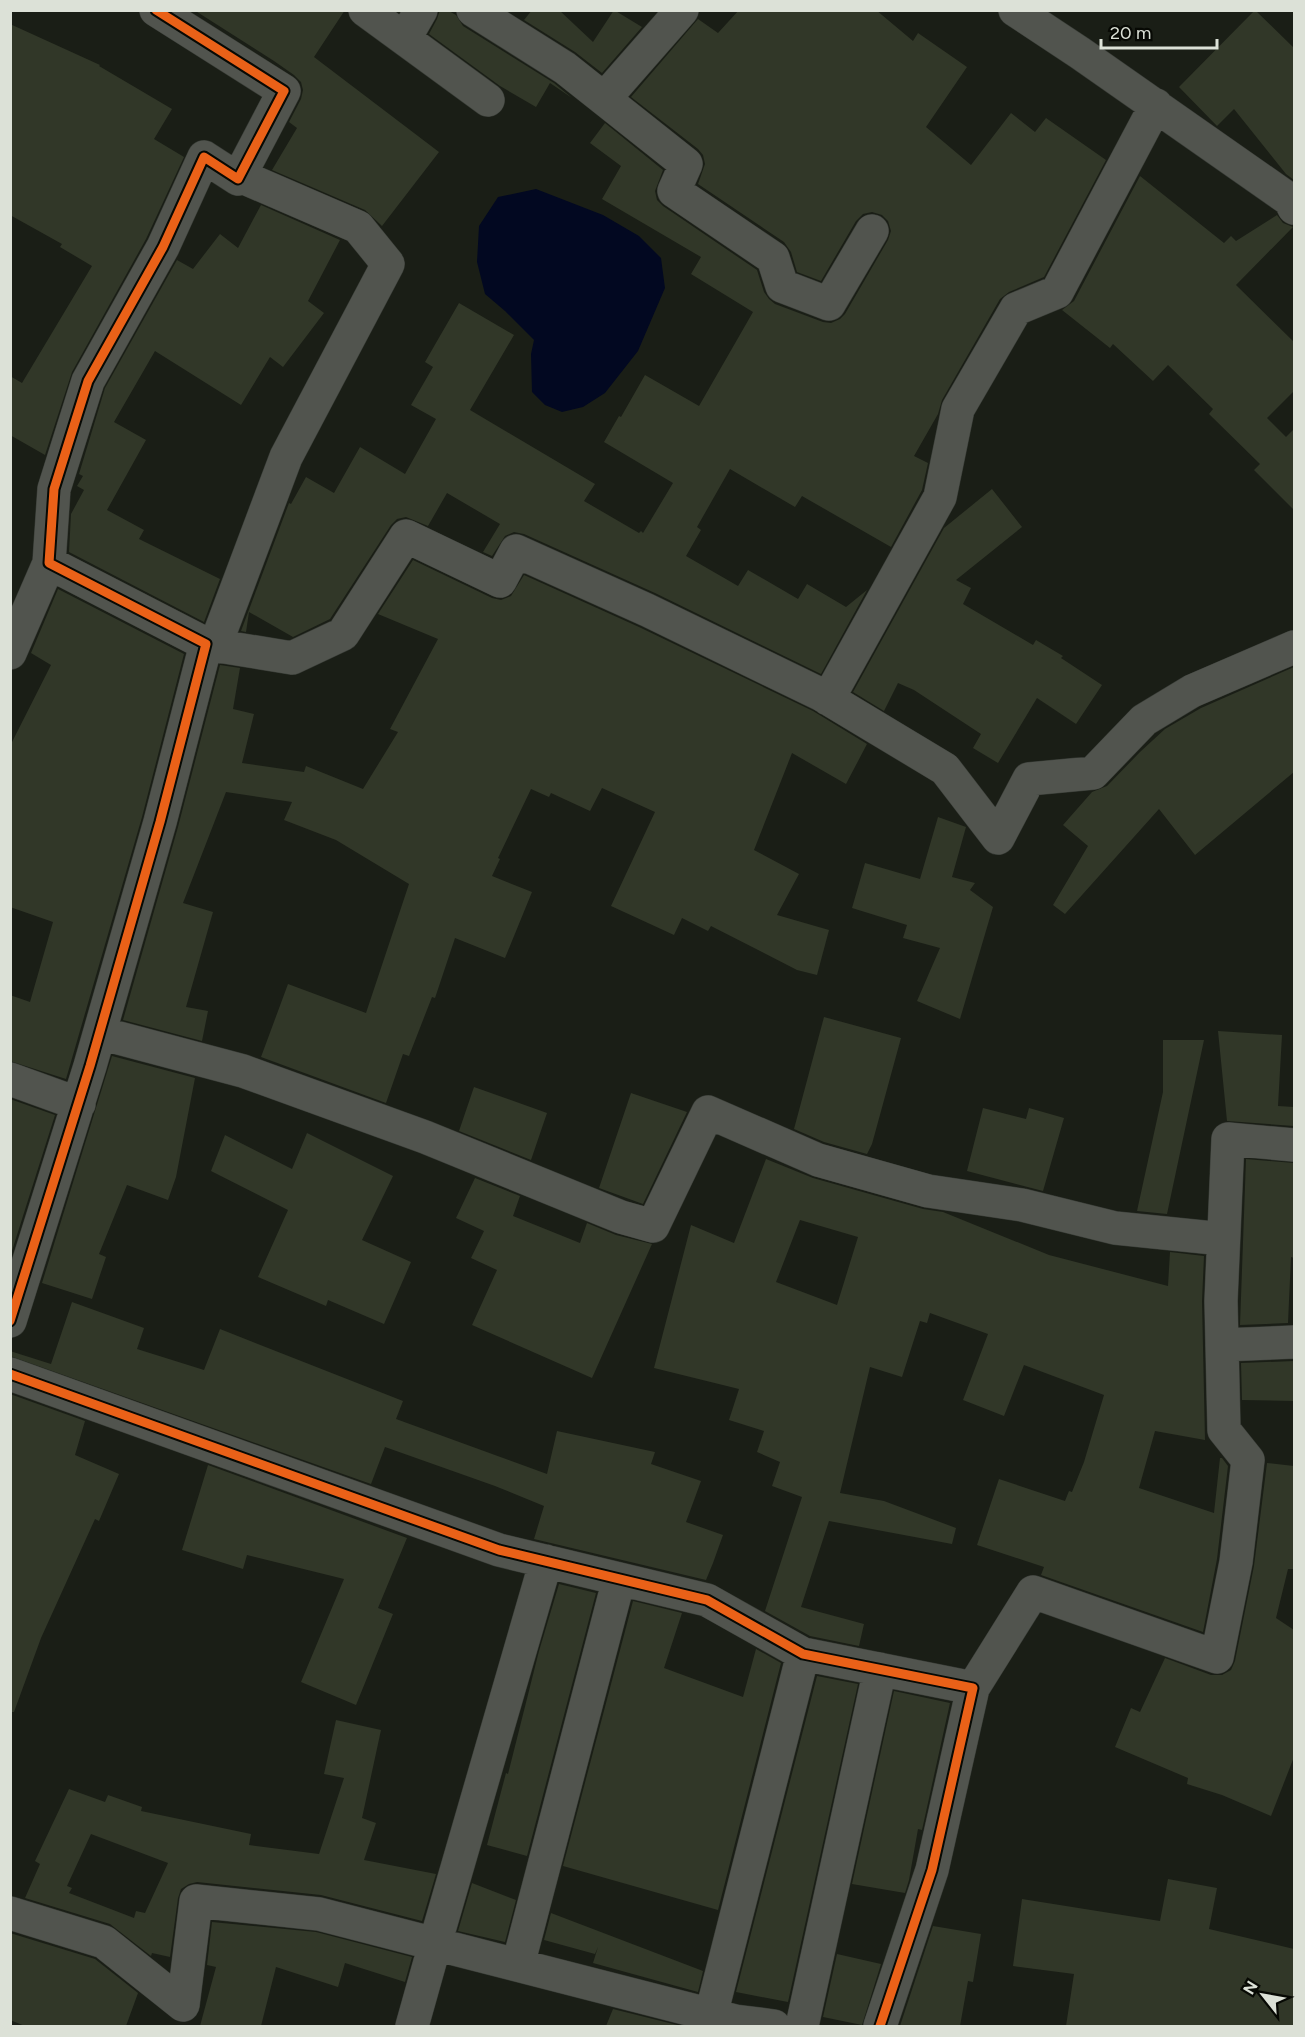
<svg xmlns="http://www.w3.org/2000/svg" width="1305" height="2037" viewBox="0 0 1305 2037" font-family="Figtree,sans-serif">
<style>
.water{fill:#020821}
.building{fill:#313728;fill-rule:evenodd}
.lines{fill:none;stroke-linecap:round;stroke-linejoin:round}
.minor-casing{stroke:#373b35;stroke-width:34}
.minor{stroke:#51544e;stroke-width:33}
.cycleway-casing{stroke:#070904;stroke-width:13}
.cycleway{stroke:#ea6118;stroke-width:9}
</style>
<rect width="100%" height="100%" fill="#1a1e16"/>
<!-- water -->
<path class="water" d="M 536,189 L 603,215 L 639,236 L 661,258 L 665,288 L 638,351 L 605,393 L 583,407 L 562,412 L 545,405 L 532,392 L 531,354 L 534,340 L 505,311 L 485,294 L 477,262 L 479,226 L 498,197 Z"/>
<!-- building -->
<path class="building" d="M 194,10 L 345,10 L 314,57 L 439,152 L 382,226 L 365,210 L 272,170 L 297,128 L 289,122 L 301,99 L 303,90 L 301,82 L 294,75 L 274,61 Z
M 440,10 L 447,10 L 456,15 L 463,26 L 554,83 L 572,98 L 550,83 L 536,107 L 500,86 L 429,34 L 437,19 Z
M 532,10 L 559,10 L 593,42 L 614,10 L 642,27 L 602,73 L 575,52 L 524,20 Z
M 739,10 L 876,10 L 913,41 L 918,33 L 967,67 L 926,127 L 971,165 L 1011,113 L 1035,132 L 1046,118 L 1106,160 L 1044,277 L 1009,292 L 1000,299 L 942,400 L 938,414 L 914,456 L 928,463 L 922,490 L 891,547 L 802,496 L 795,507 L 730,469 L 697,527 L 701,530 L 686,556 L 738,586 L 748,570 L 798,599 L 807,584 L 846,607 L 867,590 L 821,674 L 655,593 L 524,534 L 514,532 L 505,536 L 492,556 L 483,552 L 500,524 L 447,493 L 428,526 L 406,517 L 397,519 L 391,525 L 330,619 L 293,637 L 249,612 L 246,632 L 241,631 L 289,503 L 291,504 L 306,477 L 334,493 L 360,447 L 405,474 L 436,419 L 411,405 L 433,367 L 425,362 L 459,303 L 514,335 L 470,410 L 595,484 L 584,501 L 639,533 L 641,531 L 643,533 L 673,483 L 604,442 L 619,416 L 621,417 L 645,375 L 699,406 L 753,312 L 691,274 L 701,257 L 602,199 L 621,166 L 590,143 L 605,123 L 663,170 L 655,191 L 657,200 L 663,206 L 757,270 L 764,292 L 769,299 L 775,304 L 823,322 L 831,323 L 840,319 L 845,314 L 888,240 L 891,231 L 888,221 L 882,215 L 872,212 L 863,214 L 856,221 L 821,281 L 797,272 L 791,252 L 784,242 L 698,184 L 705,164 L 703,155 L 698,149 L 631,97 L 698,19 L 718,33 Z
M 1255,10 L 1294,48 L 1294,180 L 1286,174 L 1234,109 L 1217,126 L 1179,87 Z
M 10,24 L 100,65 L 99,66 L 172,109 L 154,139 L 184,157 L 146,239 L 72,372 L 45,455 L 10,435 L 10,376 L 22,383 L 92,266 L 60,247 L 62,244 L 10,215 Z
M 1140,176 L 1224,243 L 1231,236 L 1236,241 L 1277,215 L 1283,223 L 1293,227 L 1236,285 L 1294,342 L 1294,391 L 1267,418 L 1286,437 L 1294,429 L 1294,510 L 1254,470 L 1260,464 L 1209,414 L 1213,409 L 1168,365 L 1153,381 L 1113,344 L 1110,348 L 1062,310 L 1074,301 Z
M 261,205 L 340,240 L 308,301 L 324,313 L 283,367 L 270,357 L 241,405 L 155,351 L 114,422 L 146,440 L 107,510 L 144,530 L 139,539 L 220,579 L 204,622 L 69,552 L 71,514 L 84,490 L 77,486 L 83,476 L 79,474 L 105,388 L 177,260 L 193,269 L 220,234 L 238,248 Z
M 992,489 L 1022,527 L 956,580 L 971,588 L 963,604 L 1033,645 L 1036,640 L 1063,656 L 1061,658 L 1102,685 L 1076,724 L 1037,698 L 998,763 L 973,748 L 981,734 L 914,690 L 898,683 L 884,711 L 853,692 L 944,528 Z
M 413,560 L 492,598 L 501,600 L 511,596 L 524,575 L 639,627 L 813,711 L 867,744 L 846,784 L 792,753 L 754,850 L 799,874 L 777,915 L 829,930 L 817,975 L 797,970 L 711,926 L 708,931 L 682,918 L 674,935 L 611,906 L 655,812 L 602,788 L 590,811 L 551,793 L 549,797 L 531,789 L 498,858 L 500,859 L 492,876 L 532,892 L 505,958 L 455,938 L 435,998 L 432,997 L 409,1056 L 403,1054 L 386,1103 L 261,1057 L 288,984 L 366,1013 L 409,884 L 336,840 L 284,820 L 292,802 L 226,792 L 183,903 L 213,912 L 186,1007 L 208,1011 L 202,1041 L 123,1020 L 178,827 L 220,665 L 240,668 L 233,709 L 254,714 L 242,763 L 304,772 L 306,766 L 363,789 L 398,732 L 390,729 L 438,639 L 378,614 Z
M 58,589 L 184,654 L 142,817 L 66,1079 L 10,1061 L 10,995 L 30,1002 L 53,922 L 10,907 L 10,746 L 51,665 L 31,653 Z
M 1294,667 L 1294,772 L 1195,855 L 1159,809 L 1065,914 L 1053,905 L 1088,846 L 1063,825 L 1092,792 L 1107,786 L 1140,752 L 1165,729 L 1201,708 Z
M 938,817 L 966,827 L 952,877 L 975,883 L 970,890 L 993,907 L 960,1019 L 917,1001 L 940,948 L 903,938 L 907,925 L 852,908 L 865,863 L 920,879 Z
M 824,1017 L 901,1038 L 872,1144 L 867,1154 L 824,1142 L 794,1129 Z
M 1218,1031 L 1282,1035 L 1278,1106 L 1294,1107 L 1294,1126 L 1227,1121 Z
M 1163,1040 L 1204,1040 L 1167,1214 L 1137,1211 L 1163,1092 Z
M 112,1056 L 195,1078 L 176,1177 L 168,1200 L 127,1185 L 99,1254 L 106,1257 L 92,1299 L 42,1283 Z
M 474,1087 L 547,1113 L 531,1160 L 459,1131 Z
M 631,1093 L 687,1112 L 643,1204 L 599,1188 Z
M 10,1099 L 55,1115 L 10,1257 Z
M 983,1108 L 1026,1119 L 1029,1108 L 1064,1118 L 1043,1191 L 967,1171 Z
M 307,1133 L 393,1176 L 362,1240 L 411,1262 L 384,1324 L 328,1300 L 326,1306 L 258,1277 L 288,1210 L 211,1171 L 225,1135 L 292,1169 Z
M 766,1159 L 813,1178 L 923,1209 L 943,1212 L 1049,1255 L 1168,1286 L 1170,1252 L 1204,1256 L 1202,1301 L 1205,1440 L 1155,1431 L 1139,1488 L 1214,1513 L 1220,1458 L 1222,1458 L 1228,1466 L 1217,1559 L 1203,1632 L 1041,1575 L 1044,1567 L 977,1545 L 999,1479 L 1065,1501 L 1069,1491 L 1072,1492 L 1084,1462 L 1104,1395 L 1024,1365 L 1004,1416 L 963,1400 L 988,1334 L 930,1313 L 927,1323 L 920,1321 L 902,1377 L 870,1367 L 840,1493 L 884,1501 L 956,1528 L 952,1544 L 829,1521 L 801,1607 L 864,1624 L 859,1646 L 810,1636 L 765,1611 L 802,1497 L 772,1486 L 780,1462 L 757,1452 L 764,1431 L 729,1420 L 739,1389 L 654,1368 L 691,1225 L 734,1243 ZM 800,1220 L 858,1237 L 837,1305 L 776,1282 Z
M 1246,1159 L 1294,1163 L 1294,1258 L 1291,1257 L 1288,1323 L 1240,1325 Z
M 475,1178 L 520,1196 L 513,1216 L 580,1243 L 587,1223 L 616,1235 L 652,1244 L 592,1378 L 472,1325 L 497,1270 L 471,1258 L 484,1231 L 456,1218 Z
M 72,1302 L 144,1328 L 137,1349 L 204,1370 L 220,1329 L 403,1401 L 396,1419 L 547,1474 L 557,1431 L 655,1452 L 651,1464 L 701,1481 L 686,1522 L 723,1535 L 713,1563 L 706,1580 L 534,1539 L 544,1506 L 495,1486 L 385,1447 L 371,1484 L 10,1356 L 10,1351 L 51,1364 Z
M 1294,1361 L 1294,1401 L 1242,1400 L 1241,1363 Z
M 10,1394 L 85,1421 L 75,1455 L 119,1474 L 99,1521 L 95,1519 L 41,1638 L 14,1712 L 10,1712 Z
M 1267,1463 L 1294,1466 L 1294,1569 L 1288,1569 L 1276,1618 L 1294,1630 L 1294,1757 L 1271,1816 L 1222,1795 L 1187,1784 L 1188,1778 L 1115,1747 L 1131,1708 L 1140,1712 L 1165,1658 L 1211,1675 L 1222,1675 L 1231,1670 L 1235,1661 L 1254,1566 Z
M 208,1465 L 407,1538 L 378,1608 L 393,1614 L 356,1705 L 301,1682 L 344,1579 L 247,1555 L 243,1569 L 182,1550 Z
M 559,1584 L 596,1593 L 527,1856 L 487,1845 L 506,1773 L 508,1774 L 539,1651 Z
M 633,1601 L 682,1613 L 664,1668 L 743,1697 L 756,1649 L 781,1663 L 718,1910 L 563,1866 Z
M 817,1676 L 858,1684 L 788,2002 L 736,1992 Z
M 894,1691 L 950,1703 L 922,1830 L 918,1829 L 909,1880 L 905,1893 L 852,1884 Z
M 336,1720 L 381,1730 L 362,1818 L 376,1823 L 364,1860 L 436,1874 L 422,1921 L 321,1895 L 197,1882 L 189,1884 L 181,1889 L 178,1898 L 170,1957 L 152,1953 L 151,1956 L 110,1924 L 25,1898 L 40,1864 L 35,1861 L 69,1789 L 105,1802 L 108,1795 L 142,1807 L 141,1811 L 251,1834 L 249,1845 L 319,1854 L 344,1778 L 324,1774 ZM 91,1834 L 168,1863 L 145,1913 L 136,1911 L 134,1918 L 69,1893 L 72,1888 L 67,1886 Z
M 1168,1879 L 1217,1888 L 1209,1929 L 1294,1949 L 1294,2026 L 1066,2026 L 1074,1974 L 1013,1966 L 1022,1899 L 1160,1921 Z
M 472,1883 L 516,1900 L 505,1942 L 458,1931 Z
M 551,1913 L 703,1971 L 698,1992 L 593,1963 L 598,1947 L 595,1954 L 544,1940 Z
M 212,1922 L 316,1932 L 412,1957 L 405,1982 L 345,1963 L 338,1987 L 276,1967 L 261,2026 L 200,2026 L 216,1967 L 207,1965 Z
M 933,1926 L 981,1934 L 973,1982 L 968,1981 L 960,2026 L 900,2026 Z
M 10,1933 L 95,1959 L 138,1993 L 126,2026 L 25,2026 L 10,2020 Z
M 837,1954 L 881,1964 L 862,2025 L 823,2017 Z
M 613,2009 L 681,2026 L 606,2026 Z"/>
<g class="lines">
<!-- minor casing -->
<g class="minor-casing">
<path id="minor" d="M 365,10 L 488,100
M 473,10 L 565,68 L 686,164 L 674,191 L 773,258 L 782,286 L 829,304 L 872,231
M 1015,10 L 1080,53 L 1290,200 L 1294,208
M 405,38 L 421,10
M 604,99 L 682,10
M 206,644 L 292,658 L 343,634 L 406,536 L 500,581 L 516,551 L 647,610 L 822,695 L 945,769 L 998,838 L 1029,779 L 1093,773 L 1144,720 L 1192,691 L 1294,647
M 215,646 L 286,457 L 388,264 L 358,227 L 240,176
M 10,653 L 49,563
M 828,699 L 940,497 L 958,409 L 1016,309 L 1057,292 L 1156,105
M 100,1033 L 243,1071 L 425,1137 L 621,1217 L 653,1226 L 708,1112 L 818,1160 L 928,1191 L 1022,1205 L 1115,1228 L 1223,1239
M 10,1079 L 79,1104
M 10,1321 L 90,1066 L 160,822 L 206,644 L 49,563 L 54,489 L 88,381 L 163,247 L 204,157 L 238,179 L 284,91 L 156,10
M 1222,1345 L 1294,1342
M 10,1374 L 499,1550 L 707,1600 L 803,1654 L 973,1688 L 932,1870 L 880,2026
M 973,1688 L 1033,1592 L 1217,1657 L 1236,1562 L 1248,1460 L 1224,1430 L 1221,1301 L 1228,1139 L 1294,1145
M 10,1913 L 104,1942 L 183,2005 L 196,1901 L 319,1914 L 435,1944 L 546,1561
M 518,1965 L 619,1579
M 711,2015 L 803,1654
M 412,2026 L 435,1944 L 735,2021 L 774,2026
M 802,2026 L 880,1669"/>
</g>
<!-- minor -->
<use href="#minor" class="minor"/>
<!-- cycleway casing -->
<g class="cycleway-casing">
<path id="cycleway" d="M 10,1321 L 90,1066 L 160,822 L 206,644 L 49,563 L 54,489 L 88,381 L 163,247 L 204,157 L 238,179 L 284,91 L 156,10
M 10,1374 L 499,1550 L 707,1600 L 803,1654 L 973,1688 L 932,1870 L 880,2026"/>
</g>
<!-- cycleway -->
<use href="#cycleway" class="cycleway"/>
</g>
<!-- border -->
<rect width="1305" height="2037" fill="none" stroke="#dce1d7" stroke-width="24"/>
<!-- north arrow -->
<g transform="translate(1263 1995) rotate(301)" stroke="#070904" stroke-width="4.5" paint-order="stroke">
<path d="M0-4.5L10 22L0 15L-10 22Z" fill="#dce1d7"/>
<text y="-9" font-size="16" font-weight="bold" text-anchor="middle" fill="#dce1d7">N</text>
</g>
<!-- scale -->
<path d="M1101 39v9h116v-9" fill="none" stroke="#dce1d7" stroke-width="3"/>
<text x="1110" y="39" font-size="18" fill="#dce1d7" stroke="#070904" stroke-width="4.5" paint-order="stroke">20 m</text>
</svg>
